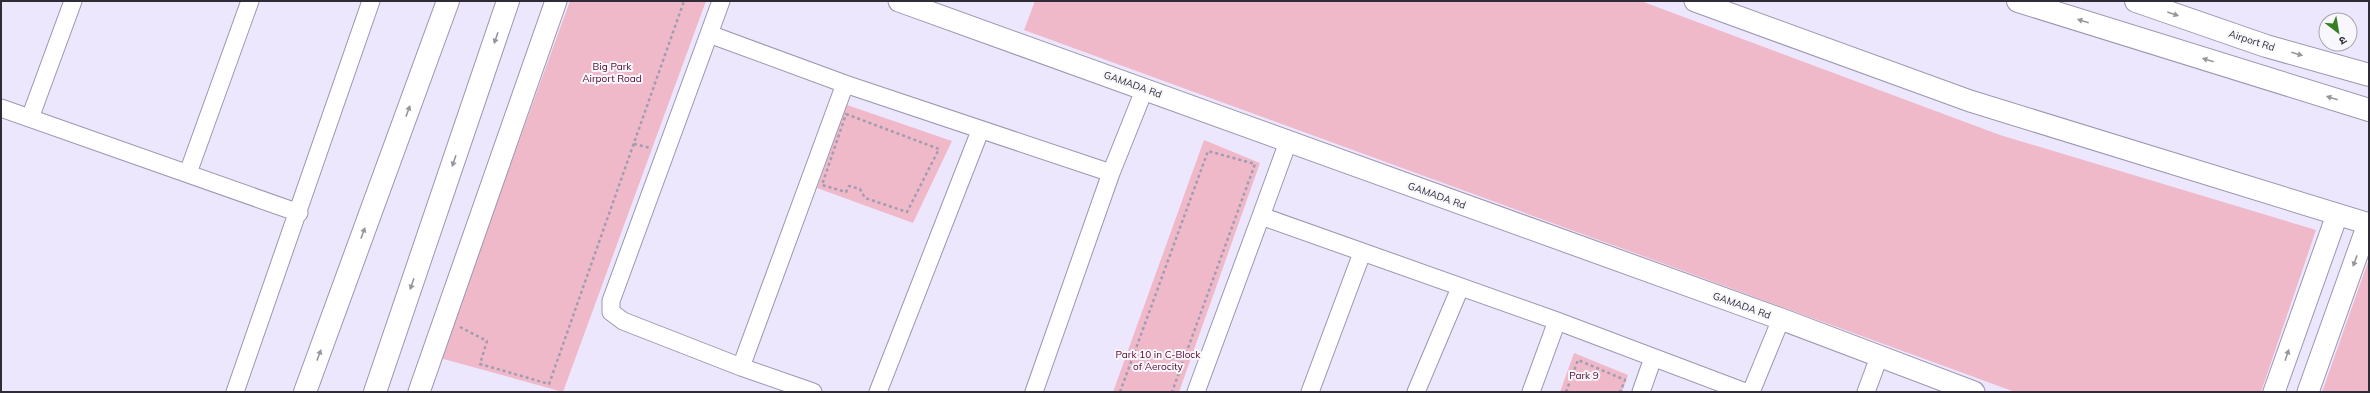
<svg xmlns="http://www.w3.org/2000/svg" width="2370" height="393" viewBox="0 0 2370 393" font-family="Mulish,'Noto Sans Devanagari',sans-serif">
<style>
.green{fill:#f0b9ca}
.lines{fill:none;stroke-linecap:round;stroke-linejoin:round}
.minor-casing{stroke:#9c96af;stroke-width:19}
.tertiary-casing{stroke:#9c96af;stroke-width:23}
.secondary-casing{stroke:#9c96af;stroke-width:24}
.primary-casing{stroke:#9c96af;stroke-width:24}
.path{stroke:#a19daf;stroke-width:2.5;stroke-dasharray:3 3;stroke-linecap:butt}
.minor{stroke:#fff;stroke-width:17}
.tertiary{stroke:#fff;stroke-width:21}
.secondary{stroke:#fff;stroke-width:22}
.primary{stroke:#fff;stroke-width:22}
.oneway{fill:#97969b}
.labels{text-anchor:middle;stroke-width:4;stroke-linejoin:round;paint-order:stroke}
.street-label{font-size:10px;fill:#2f2c37;stroke:#f8f7fc}
.park-label{font-size:10px;fill:#55062d;stroke:#f8f7fc}
</style>
<rect width="100%" height="100%" fill="#ece7fd"/>
<!-- green -->
<path class="green" d="M 570,1 L 706,1 L 563,392 L 440,358 Z
M 1035,1 L 1641,1 L 2000,135 L 2316,230 L 2261,392 L 2015,392 L 1024,30 Z
M 847,105 L 952,141 L 913,223 L 817,188 Z
M 1204,140 L 1260,163 L 1179,392 L 1113,392 Z
M 2369,259 L 2369,392 L 2322,392 Z
M 1574,353 L 1628,375 L 1622,392 L 1560,392 Z"/>
<g class="lines">
<!-- minor casing -->
<g class="minor-casing">
<path id="minor" d="M 721,1 L 709,34 L 845,84 L 741,367 L 813,392
M 709,34 L 611,301 L 611,312 L 623,321 L 741,367
M 845,84 L 1111,173
M 1,108 L 299,213
M 30,118 L 73,1
M 1288,142 L 1261,216 L 1557,321 L 1745,392
M 188,173 L 250,1
M 235,392 L 371,1
M 878,392 L 980,131
M 1034,392 L 1111,173 L 1145,88
M 1196,392 L 1261,216
M 1310,392 L 1362,253
M 1416,392 L 1460,288
M 1531,392 L 1557,321
M 1641,392 L 1653,358
M 1751,392 L 1781,319
M 1866,392 L 1879,357"/>
</g>
<!-- tertiary casing -->
<g class="tertiary-casing">
<path id="tertiary" d="M 899,1 L 1781,319 L 1974,392
M 1695,1 L 1970,101 L 2369,224
M 419,392 L 556,1
M 2274,392 L 2337,215
M 2308,392 L 2368,224"/>
</g>
<!-- secondary casing -->
<g class="secondary-casing">
<path id="secondary" d="M 305,392 L 448,1
M 375,392 L 508,1"/>
</g>
<!-- primary casing -->
<g class="primary-casing">
<path id="primary" d="M 2018,1 L 2369,110
M 2136,1 L 2266,46 L 2369,75"/>
</g>
<!-- path -->
<path class="path" d="M 846,114 L 939,149 L 907,212 L 865,198 L 860,189 L 849,186 L 846,192 L 822,185 Z
M 634,144 L 651,148
M 460,327 L 487,341 L 480,364 L 549,384 L 684,1
M 1120,392 L 1208,151 L 1255,164 L 1172,392
M 1566,392 L 1578,360 L 1625,380 L 1620,392"/>
<!-- minor -->
<use href="#minor" class="minor"/>
<!-- tertiary -->
<use href="#tertiary" class="tertiary"/>
<!-- secondary -->
<use href="#secondary" class="secondary"/>
<!-- primary -->
<use href="#primary" class="primary"/>
</g>
<!-- one-way arrows -->
<defs><path id="oneway-solid" d="M-6-.8H1V-3.2L6.5 0L1 3.2V.8H-6Z"/></defs>
<g class="oneway">
<use href="#oneway-solid" transform="translate(2173 14) rotate(19)"/>
<use href="#oneway-solid" transform="translate(2083 21) rotate(-163)"/>
<use href="#oneway-solid" transform="translate(496 38) rotate(109)"/>
<use href="#oneway-solid" transform="translate(2297 54) rotate(16)"/>
<use href="#oneway-solid" transform="translate(2208 60) rotate(-163)"/>
<use href="#oneway-solid" transform="translate(2332 98) rotate(-163)"/>
<use href="#oneway-solid" transform="translate(408 111) rotate(-70)"/>
<use href="#oneway-solid" transform="translate(454 161) rotate(109)"/>
<use href="#oneway-solid" transform="translate(363 233) rotate(-70)"/>
<use href="#oneway-solid" transform="translate(2355 261) rotate(110)"/>
<use href="#oneway-solid" transform="translate(412 284) rotate(109)"/>
<use href="#oneway-solid" transform="translate(319 355) rotate(-70)"/>
<use href="#oneway-solid" transform="translate(2287 355) rotate(-71)"/>
</g>
<g class="labels">
<!-- street labels -->
<g class="street-label">
<text transform="translate(2252 40) rotate(18)" y="4">Airport Rd</text>
<text transform="translate(1133 84) rotate(20)" y="4">GAMADA Rd</text>
<text transform="translate(1437 195) rotate(20)" y="4">GAMADA Rd</text>
<text transform="translate(1742 305) rotate(20)" y="4">GAMADA Rd</text>
</g>
<!-- park labels -->
<g class="park-label">
<text x="612" y="70">Big Park<tspan x="612" dy="12">Airport Road</tspan></text>
<text x="1158" y="358">Park 10 in C-Block<tspan x="1158" dy="12">of Aerocity</tspan></text>
<text x="1584" y="379">Park 9</text>
</g>
</g>
<!-- border -->
<rect width="2370" height="393" fill="none" stroke="#2f2c37" stroke-width="4"/>
<!-- north arrow -->
<g transform="translate(2338 32) rotate(149)"><circle r="19" fill="#f8f7fc" stroke="#a8a6ad"/>
<path d="M0-3L7 15L0 10L-7 15Z" fill="#387e23"/>
<text y="-6" font-size="11" font-weight="bold" text-anchor="middle" fill="#2f2c37">उ</text>
</g>
</svg>
